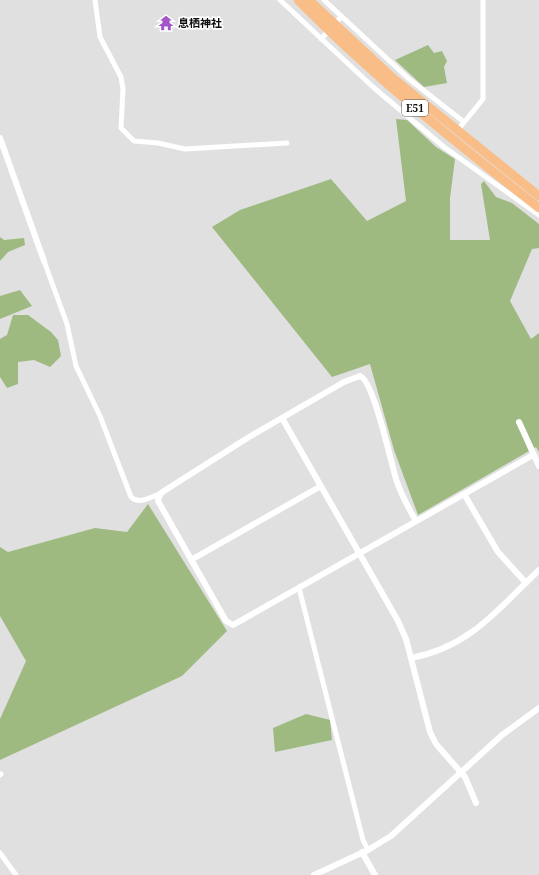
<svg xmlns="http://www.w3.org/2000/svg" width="539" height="875" viewBox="0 0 539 875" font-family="'Noto Serif','Noto Sans JP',serif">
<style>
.green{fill:#9eba80}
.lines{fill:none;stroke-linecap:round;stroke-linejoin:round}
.minor{stroke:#fff;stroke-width:5}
.tertiary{stroke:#fff;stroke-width:6}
.motorway{stroke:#f9be87;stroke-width:9}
.labels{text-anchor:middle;stroke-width:3.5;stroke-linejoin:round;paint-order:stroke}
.shield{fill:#fff;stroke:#565656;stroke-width:1}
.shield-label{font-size:10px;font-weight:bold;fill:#0d0d0d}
.poi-label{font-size:11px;font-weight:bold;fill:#0d0d0d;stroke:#fff;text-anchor:start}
</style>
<rect width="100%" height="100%" fill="#e0e0e1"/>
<!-- green -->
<path class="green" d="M 428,45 L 434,53 L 442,51 L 447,61 L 444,67 L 447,83 L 424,87 L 395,60 Z
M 396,119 L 407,120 L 436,147 L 455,159 L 450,198 L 450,240 L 490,240 L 481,184 L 484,181 L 496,197 L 512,203 L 539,224 L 539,248 L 532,249 L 510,301 L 531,339 L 539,333 L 539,452 L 536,447 L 418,515 L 394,450 L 370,364 L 332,377 L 212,227 L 240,210 L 331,179 L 367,221 L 406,201 Z
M 0,237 L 4,240 L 24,238 L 25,245 L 8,252 L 0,261 Z
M 20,290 L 32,306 L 0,319 L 0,296 Z
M 13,315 L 28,315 L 51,332 L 58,340 L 61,356 L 50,367 L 34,360 L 18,362 L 18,384 L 7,388 L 0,377 L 0,339 L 7,335 Z
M 148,504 L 227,631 L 182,676 L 0,760 L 0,719 L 26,661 L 0,616 L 0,547 L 8,552 L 95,528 L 127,532 Z
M 306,714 L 330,720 L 332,740 L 275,752 L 273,728 Z"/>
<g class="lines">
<!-- minor -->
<path class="minor" d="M 95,0 L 100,37 L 121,77 L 123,89 L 121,128 L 134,141 L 158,143 L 185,149 L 287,143
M 280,0 L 373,87 L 444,147 L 539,215
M 324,0 L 409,79 L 464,122
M 321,39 L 341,17
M 457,131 L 483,99 L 483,0
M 44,261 L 67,324 L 76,366 L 100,416 L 131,497 C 139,505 150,497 160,494
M 299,588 L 363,840 L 368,850
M 0,775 L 1,774
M 0,853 L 16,875"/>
<!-- tertiary -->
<path class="tertiary" d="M 0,138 L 44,261
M 282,418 L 398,621 L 406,639 L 430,732 L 436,744 L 465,777 L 476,803
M 519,422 L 539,466
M 464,494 L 498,552 L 526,583
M 416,521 C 409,509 402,496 397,482 C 391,464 374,381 360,376 L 344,382 L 249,437 L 164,491 L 160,494 L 158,501 L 226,621 L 233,625 L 533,455
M 191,560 L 321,486
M 411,658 C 470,647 498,609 539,570
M 362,852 L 375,875
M 314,875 L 368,850 L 391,836 L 502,735 L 539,708"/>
<!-- motorway -->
<path class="motorway" d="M 298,0 C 373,76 455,142 539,208
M 309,0 L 394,79 L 539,196"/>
</g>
<!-- icons -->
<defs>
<g id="temple-bare" transform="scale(1.2)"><path d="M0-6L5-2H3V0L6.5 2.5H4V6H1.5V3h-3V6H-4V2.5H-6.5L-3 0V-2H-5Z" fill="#a155c8" stroke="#fff" stroke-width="2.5" paint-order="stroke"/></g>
</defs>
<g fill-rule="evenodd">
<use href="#temple-bare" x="166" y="23"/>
</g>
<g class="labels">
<!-- shield labels -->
<rect class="shield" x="402" y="100" width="26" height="16" rx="3"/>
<g class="shield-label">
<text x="415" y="112">E51</text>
</g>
<!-- poi labels -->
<g class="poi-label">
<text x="178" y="27">息栖神社</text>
</g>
</g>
</svg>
